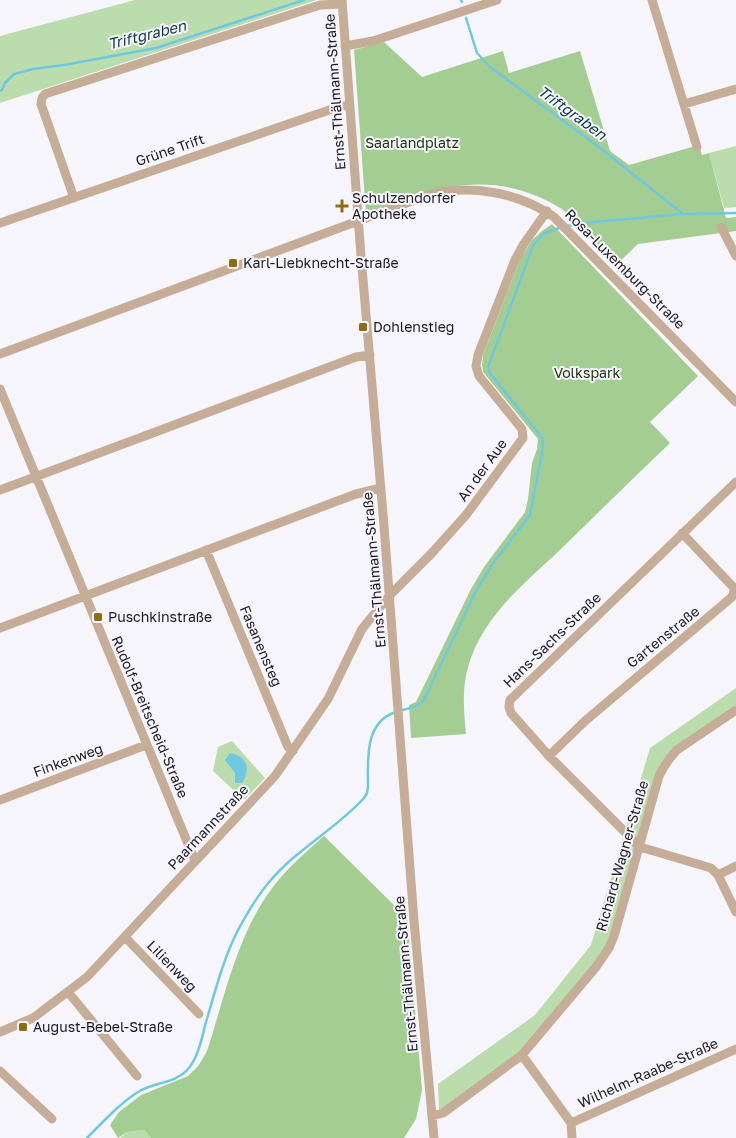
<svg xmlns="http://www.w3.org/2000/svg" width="736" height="1138" viewBox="0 0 736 1138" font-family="'Golos Text',sans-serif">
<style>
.green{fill:#bbdcac}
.forest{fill:#a4cd92}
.water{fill:#6ec9e0}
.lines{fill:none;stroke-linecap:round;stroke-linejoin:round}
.stream{stroke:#6ec9e0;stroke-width:2.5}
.minor{stroke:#c5ad97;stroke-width:9}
.poi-dot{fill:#8c6e10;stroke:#f7f5fc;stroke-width:2}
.labels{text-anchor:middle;stroke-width:4;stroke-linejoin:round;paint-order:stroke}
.street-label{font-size:14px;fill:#1a1822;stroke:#f7f5fc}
.park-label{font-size:14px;fill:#173208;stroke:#f7f5fc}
.poi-label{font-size:14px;fill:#1a1822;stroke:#f7f5fc;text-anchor:start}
.water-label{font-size:15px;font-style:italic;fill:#0e3943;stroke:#f7f5fc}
</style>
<rect width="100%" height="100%" fill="#f7f5fc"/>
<!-- green -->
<path class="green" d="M 135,0 L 317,0 L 0,103 L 0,36 Z
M 736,146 L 736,207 L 724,208 L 709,153 Z
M 736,688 L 736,705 L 668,755 L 607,945 L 597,961 L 520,1052 L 443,1109 L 439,1109 L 438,1084 L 535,1015 L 591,945 L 650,748 Z
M 232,741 L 265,778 L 244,800 L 213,771 L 218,747 Z
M 144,1130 L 151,1138 L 120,1138 L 127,1132 Z"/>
<!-- forest -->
<path class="forest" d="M 384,42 L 422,77 L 503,51 L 509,73 L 580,51 L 610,151 L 629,165 L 699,145 L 702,155 L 709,153 L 726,218 L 736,217 L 736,231 L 638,244 L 616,265 L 562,209 C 494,167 435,186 366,214 L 354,50 Z
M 552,224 L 698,376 L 650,422 L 670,443 C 633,478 597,514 561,549 C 529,579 493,608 475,648 C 461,679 463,702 466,734 L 411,738 L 409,705 L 416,702 L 471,589 L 484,567 L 525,512 L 528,499 L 532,463 L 537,449 L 538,439 L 483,372 L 482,364 L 483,355 L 521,257 L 532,240 L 542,231 Z
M 324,836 L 405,916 L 407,915 L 422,1090 L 416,1119 L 404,1138 L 151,1138 L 144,1130 L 127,1132 L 118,1138 L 110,1125 L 119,1112 L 141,1095 L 188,1076 L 199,1065 L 207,1051 C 225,996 237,934 273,887 C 287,868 306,852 324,836 Z"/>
<!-- water -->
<path class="water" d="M 230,753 C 247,756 251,769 242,783 L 235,783 L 235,773 L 225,760 Z"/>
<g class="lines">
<!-- stream -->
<path class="stream" d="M 461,0 L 462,2
M 466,18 L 477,53 L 490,67 L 595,144 L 683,214
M 0,91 L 2,90 L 5,83 L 14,74 L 33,69 L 64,65 L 156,48 L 304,0
M 567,226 L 593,222 L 683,214 L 736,213
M 87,1138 C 103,1122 119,1104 138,1092 C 153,1082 176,1084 189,1068 C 199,1055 202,1037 206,1022 C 215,992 223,960 237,932 C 246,915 257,896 270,881 C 297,849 336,829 364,798 L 367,793 L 368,787 C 368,760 364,722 396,712 C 407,708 416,709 424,700 L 476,591 L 494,562 L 530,515 L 542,452 L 543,439 L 490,373 L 488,367 L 533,246 L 543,234 L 562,227"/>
<!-- minor -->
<path class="minor" d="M 342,0 L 361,256 L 384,526 L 414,921 L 434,1138
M 652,0 L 697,147
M 345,46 L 373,41 L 497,0
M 684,104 L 736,89
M 74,198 L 41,104 L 42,98 L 45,94 L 320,5 L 342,4
M 0,223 L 341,106 L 350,105
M 721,227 L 736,256
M 0,354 L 428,195 C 470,184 518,192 554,217 L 736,402
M 0,389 L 193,856 L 196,860
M 0,490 L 356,357 L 370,355
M 206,550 L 288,747 L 293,751
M 0,628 L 356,494 L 381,488
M 549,756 L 585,721 L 732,597 L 734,592 L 733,587 L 682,533
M 0,800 L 146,745
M 640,847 L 549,756 L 511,713 L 509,707 L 510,700 L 736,482
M 640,847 L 711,868 L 718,875 L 736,912
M 718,875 L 736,866
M 125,937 L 199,1014
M 68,992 L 137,1076
M 0,1032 L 33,1018 L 87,977 L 275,776 L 328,699 L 362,629 L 389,596 L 431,554 L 466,515 L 523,438 L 522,429 L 479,376 L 476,366 L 478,355 L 515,260 L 523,245 L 547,211
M 522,1055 L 571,1123 L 572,1138
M 0,1071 L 52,1119
M 432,1116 L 443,1113 L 522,1055 L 596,967 L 609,948 L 614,936 L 659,776 C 664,766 669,758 677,750 L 736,710
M 571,1123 L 736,1049"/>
</g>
<!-- markers -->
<g class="poi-dot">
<path d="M339.5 198.5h5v5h5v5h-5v5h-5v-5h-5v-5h5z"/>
<rect x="228" y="258" width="10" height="10" rx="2.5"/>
<rect x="358" y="322" width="10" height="10" rx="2.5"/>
<rect x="93" y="612" width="10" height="10" rx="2.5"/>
<rect x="18" y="1022" width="10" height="10" rx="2.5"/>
</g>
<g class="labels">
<!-- street labels -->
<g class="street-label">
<text transform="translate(335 92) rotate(-94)" y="5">Ernst-Thälmann-Straße</text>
<text transform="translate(170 150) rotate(-19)" y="5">Grüne Trift</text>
<text transform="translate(625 269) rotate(45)" y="5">Rosa-Luxemburg-Straße</text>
<text transform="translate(482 470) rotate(-54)" y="5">An der Aue</text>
<text transform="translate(374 570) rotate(-95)" y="5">Ernst-Thälmann-Straße</text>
<text transform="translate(663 637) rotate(-39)" y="5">Gartenstraße</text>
<text transform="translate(552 640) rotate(-44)" y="5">Hans-Sachs-Straße</text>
<text transform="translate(261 646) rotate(67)" y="5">Fasanensteg</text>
<text transform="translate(150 717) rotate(67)" y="5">Rudolf-Breitscheid-Straße</text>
<text transform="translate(68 760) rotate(-20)" y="5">Finkenweg</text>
<text transform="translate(208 827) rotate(-47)" y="5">Paarmannstraße</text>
<text transform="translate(622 856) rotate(-74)" y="5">Richard-Wagner-Straße</text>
<text transform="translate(172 966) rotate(46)" y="5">Lilienweg</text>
<text transform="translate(406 974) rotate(-95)" y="5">Ernst-Thälmann-Straße</text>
<text transform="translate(648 1073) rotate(-24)" y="5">Wilhelm-Raabe-Straße</text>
</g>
<!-- park labels -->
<g class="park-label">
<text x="412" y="148">Saarlandplatz</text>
<text x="587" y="378">Volkspark</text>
</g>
<!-- poi labels -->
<g class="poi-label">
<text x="352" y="203">Schulzendorfer<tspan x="352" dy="16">Apotheke</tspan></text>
<text x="243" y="268">Karl-Liebknecht-Straße</text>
<text x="373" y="332">Dohlenstieg</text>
<text x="108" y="622">Puschkinstraße</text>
<text x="33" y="1032">August-Bebel-Straße</text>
</g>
<!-- water labels -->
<g class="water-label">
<text transform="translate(147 35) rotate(-14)" y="5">Triftgraben</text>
<text transform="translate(572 113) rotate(36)" y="5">Triftgraben</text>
</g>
</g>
</svg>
